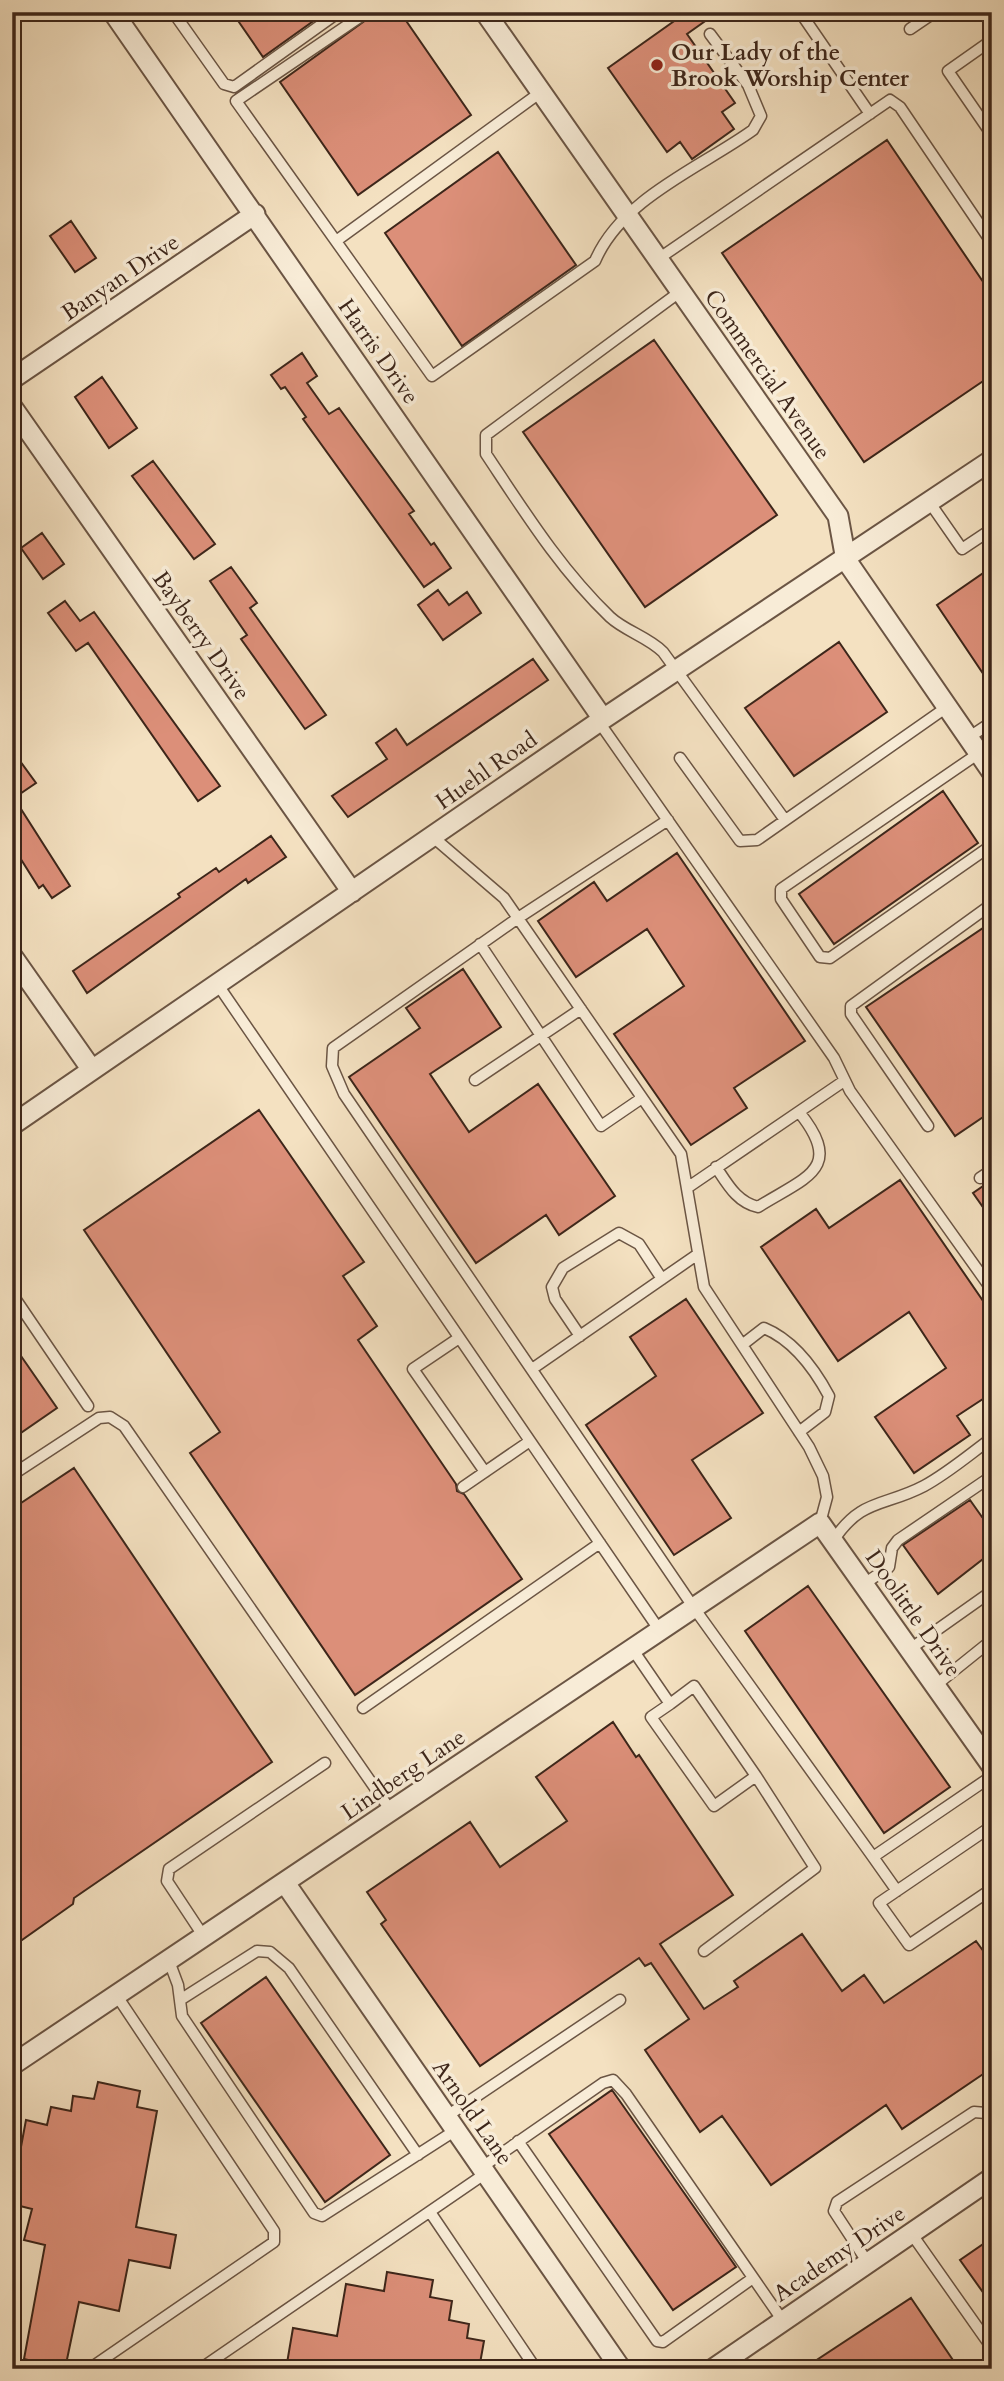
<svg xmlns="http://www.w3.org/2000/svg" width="1004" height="2381" viewBox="0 0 1004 2381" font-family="Cardo,serif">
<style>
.building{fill:#dc8f79;stroke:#3d261a;stroke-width:2}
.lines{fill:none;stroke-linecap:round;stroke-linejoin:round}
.service-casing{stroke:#6b5544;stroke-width:13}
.minor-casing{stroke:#6b5544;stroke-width:23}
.service{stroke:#f8ecd7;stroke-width:10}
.minor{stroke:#f8ecd7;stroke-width:19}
.poi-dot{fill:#8f2418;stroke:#f8ecd7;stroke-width:2.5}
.labels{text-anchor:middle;stroke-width:7;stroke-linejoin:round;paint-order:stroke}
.poi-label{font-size:23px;font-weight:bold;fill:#3d261a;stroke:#f8ecd7;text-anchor:start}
.street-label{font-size:23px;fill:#3d261a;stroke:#f8ecd7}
</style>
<rect width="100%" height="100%" fill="#f4e1c1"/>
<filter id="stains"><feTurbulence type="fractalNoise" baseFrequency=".00286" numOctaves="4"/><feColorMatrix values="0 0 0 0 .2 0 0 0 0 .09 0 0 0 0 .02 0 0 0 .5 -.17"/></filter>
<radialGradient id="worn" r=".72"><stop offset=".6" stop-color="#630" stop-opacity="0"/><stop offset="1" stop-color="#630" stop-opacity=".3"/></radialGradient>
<!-- building -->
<path class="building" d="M 232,12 L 326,12 L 263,57 Z
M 377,12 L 400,12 L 471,115 L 358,195 L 280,82 Z
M 687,12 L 718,12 L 687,34 L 735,103 L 722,112 L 734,129 L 692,159 L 680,142 L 667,152 L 608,68 Z
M 887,140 L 992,295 L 992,375 L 864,462 L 722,253 Z
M 498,152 L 576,265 L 462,346 L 385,233 Z
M 71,221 L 96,258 L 75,272 L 50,236 Z
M 654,340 L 777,515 L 645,607 L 523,432 Z
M 302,353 L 317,376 L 307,383 L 329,414 L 339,408 L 414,511 L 409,514 L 431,545 L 434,543 L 451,568 L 424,587 L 303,419 L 306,417 L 285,387 L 281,389 L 271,375 Z
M 102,377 L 137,428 L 109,448 L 75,397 Z
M 153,461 L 215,544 L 194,559 L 132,476 Z
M 42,533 L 64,564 L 43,579 L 21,548 Z
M 231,567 L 257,603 L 250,608 L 326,715 L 305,729 L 241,639 L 247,635 L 210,581 Z
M 992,567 L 992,687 L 937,605 Z
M 438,590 L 449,605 L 467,592 L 481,613 L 443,640 L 418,605 Z
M 65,601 L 80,621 L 94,612 L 220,786 L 198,801 L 88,643 L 76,651 L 48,613 Z
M 839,642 L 887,712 L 794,776 L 745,708 Z
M 533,659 L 548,680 L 348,817 L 332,796 L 387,759 L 376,743 L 396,729 L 407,745 Z
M 12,750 L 36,783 L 14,798 L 70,886 L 52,898 L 43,885 L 39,888 L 12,845 Z
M 943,791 L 978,843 L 834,944 L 799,894 Z
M 271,836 L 286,857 L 248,883 L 246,879 L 87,993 L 73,971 L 180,897 L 178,894 L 216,868 L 219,872 Z
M 677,853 L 805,1041 L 734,1088 L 747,1108 L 691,1145 L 614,1034 L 684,986 L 671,966 L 647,929 L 576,977 L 538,921 L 594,882 L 607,901 Z
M 992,922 L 992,1111 L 955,1136 L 866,1007 Z
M 463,969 L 501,1027 L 430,1074 L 469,1132 L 538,1084 L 615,1196 L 559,1235 L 546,1215 L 476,1263 L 349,1077 L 420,1028 L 406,1008 Z
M 259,1110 L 364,1262 L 343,1276 L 377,1326 L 358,1340 L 456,1484 L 457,1491 L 464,1494 L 522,1579 L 355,1695 L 190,1453 L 220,1432 L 84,1230 Z
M 900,1180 L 992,1314 L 992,1393 L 957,1416 L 970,1435 L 914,1473 L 875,1417 L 946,1368 L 934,1350 L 909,1312 L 838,1361 L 761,1247 L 816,1209 L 829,1228 Z
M 992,1180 L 992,1220 L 973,1193 Z
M 686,1299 L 763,1413 L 692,1460 L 731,1518 L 674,1555 L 586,1425 L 656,1376 L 630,1337 Z
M 12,1343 L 57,1408 L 12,1439 Z
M 74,1468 L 272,1762 L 74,1898 L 73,1904 L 12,1947 L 12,1509 Z
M 970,1500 L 982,1517 L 992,1511 L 992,1552 L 938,1594 L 903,1545 Z
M 808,1586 L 950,1787 L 884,1833 L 745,1631 Z
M 613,1722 L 636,1757 L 639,1755 L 733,1895 L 660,1944 L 704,2009 L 738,1987 L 734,1981 L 802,1934 L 842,1991 L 864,1975 L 884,2003 L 976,1941 L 992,1963 L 992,2068 L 902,2129 L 886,2105 L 771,2185 L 722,2116 L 700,2132 L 645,2050 L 689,2019 L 651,1963 L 645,1966 L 639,1958 L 480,2066 L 381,1924 L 386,1920 L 367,1892 L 470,1822 L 500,1867 L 567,1821 L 536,1777 Z
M 266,1977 L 390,2155 L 325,2202 L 201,2023 Z
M 98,2082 L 140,2091 L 137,2107 L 157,2111 L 136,2227 L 176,2235 L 170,2268 L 129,2260 L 119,2311 L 79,2302 L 65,2369 L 24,2359 L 45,2245 L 24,2240 L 32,2209 L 12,2204 L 12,2195 L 26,2120 L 47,2125 L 51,2107 L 71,2111 L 73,2096 L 94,2099 Z
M 612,2090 L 736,2267 L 673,2310 L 549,2134 Z
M 992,2238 L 992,2305 L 960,2260 Z
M 387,2272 L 433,2280 L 430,2297 L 452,2301 L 449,2320 L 469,2324 L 467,2338 L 484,2341 L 479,2369 L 334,2369 L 316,2366 L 316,2369 L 286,2369 L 293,2328 L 337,2336 L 346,2284 L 384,2291 Z
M 911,2298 L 959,2369 L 803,2369 Z"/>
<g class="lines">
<!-- service casing -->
<g class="service-casing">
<path id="service" d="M 173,12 L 224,84 L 234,87 L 339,12
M 367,12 L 236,101 L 432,376 L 595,261 C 622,198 700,168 753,130 L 761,116 L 748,85 L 710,34
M 800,12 L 870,114
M 910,29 L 935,12
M 992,40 L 948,71 L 992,135
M 336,241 L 541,92
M 658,259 L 890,100 L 900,107 L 992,243
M 681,291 L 486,435 L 486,454 C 524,511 560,569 610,617 C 625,631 648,637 663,652 L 785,820
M 930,503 L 962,549 L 992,529
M 599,722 L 834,1058 L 850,1091 L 992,1290
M 968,738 L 992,722
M 979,753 L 781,889 L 781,899 L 820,957 L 830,958 L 992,845
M 680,758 L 740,841 L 757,840 L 947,707
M 668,820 L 518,918 L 333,1048 L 332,1066 L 344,1094 L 694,1608 L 873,1857 L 992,1776
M 433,837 L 504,898 L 681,1154 L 704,1287 L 809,1447 L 823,1476 L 827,1497 L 820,1523
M 480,944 L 601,1126 L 642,1098
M 218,985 L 660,1631
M 475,1080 L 581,1009
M 928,1126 L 851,1014 L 851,1006 L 992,904
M 716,1167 C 728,1185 737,1202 758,1207 C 806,1177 845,1169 799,1112
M 980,1178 L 992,1170
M 687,1188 L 844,1081
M 12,1294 L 88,1406
M 580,1336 L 555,1299 L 552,1287 L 563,1268 L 619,1233 L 639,1244 L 662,1279
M 459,1338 L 413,1369 L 485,1472
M 742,1345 L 764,1328 C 793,1340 814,1368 829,1396 L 825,1412 L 799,1432
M 532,1369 L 698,1254
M 12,1475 L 99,1418 L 110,1417 L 124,1426 L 391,1811
M 463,1487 L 530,1441
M 833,1541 C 861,1498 884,1507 924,1486 C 948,1473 970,1454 992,1438
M 864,1584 L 889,1567 L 892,1548 L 898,1540 L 992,1476
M 910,1649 L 992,1591
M 633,1650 L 670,1704 L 694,1686 L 756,1776 L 714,1806 L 651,1717 L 670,1704
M 936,1685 L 992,1640
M 363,1708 L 600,1543
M 992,1826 L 879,1903 L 909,1945 L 992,1889
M 873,1857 L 897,1891
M 204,1937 L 167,1881 L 169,1869 L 325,1763
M 704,1951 L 815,1868 L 756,1776
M 169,1961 L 178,1985 L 182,2016 L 314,2213 L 322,2216 L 456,2130
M 180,2000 L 257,1951 L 270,1952 L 289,1968 L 418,2155
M 447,2116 L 620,2000
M 518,2141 L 657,2341 L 663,2342 L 753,2278
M 482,2167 L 603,2083 L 613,2080 L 626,2094 L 783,2321
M 430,2212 L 536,2369
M 911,2233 L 992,2348
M 868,2263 L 834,2211 L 837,2202 L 974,2112 L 986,2113 L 992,2122
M 89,2369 L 274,2242 L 274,2231 L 117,1996
M 200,2369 L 486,2173"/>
</g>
<!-- minor casing -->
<g class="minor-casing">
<path id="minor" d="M 113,12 L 603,719
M 485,12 L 838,516 L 846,560 L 992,772
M 12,379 L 255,214
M 12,407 L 352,892
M 12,956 L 92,1070
M 12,1125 L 603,719 L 992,460
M 285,1883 L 621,2369
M 12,2065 L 820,1523 L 992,1766
M 713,2369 L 992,2178"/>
</g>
<!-- service -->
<use href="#service" class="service"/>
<!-- minor -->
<use href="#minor" class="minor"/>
</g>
<!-- markers -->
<circle class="poi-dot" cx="657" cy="65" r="7"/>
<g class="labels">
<!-- poi labels -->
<g class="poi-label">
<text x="671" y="60">Our Lady of the<tspan x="671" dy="26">Brook Worship Center</tspan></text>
</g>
<!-- street labels -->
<g class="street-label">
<text transform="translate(120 277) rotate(-34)" y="8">Banyan Drive</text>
<text transform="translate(379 351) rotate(55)" y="8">Harris Drive</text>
<text transform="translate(768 374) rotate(55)" y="8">Commercial Avenue</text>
<text transform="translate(202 635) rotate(55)" y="8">Bayberry Drive</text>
<text transform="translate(486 770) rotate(-35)" y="8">Huehl Road</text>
<text transform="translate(914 1613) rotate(55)" y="8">Doolittle Drive</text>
<text transform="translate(403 1774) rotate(-34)" y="8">Lindberg Lane</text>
<text transform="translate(473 2112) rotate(55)" y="8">Arnold Lane</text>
<text transform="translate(839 2253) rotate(-34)" y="8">Academy Drive</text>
</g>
</g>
<!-- margin -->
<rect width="1004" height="2381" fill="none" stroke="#f4e1c1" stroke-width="42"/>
<rect x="14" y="14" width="976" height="2353" fill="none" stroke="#3d261a" stroke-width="3.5"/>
<rect x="21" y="21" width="962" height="2339" fill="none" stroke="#3d261a" stroke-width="2"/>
<rect width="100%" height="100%" filter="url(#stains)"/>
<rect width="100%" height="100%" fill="url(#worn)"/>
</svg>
